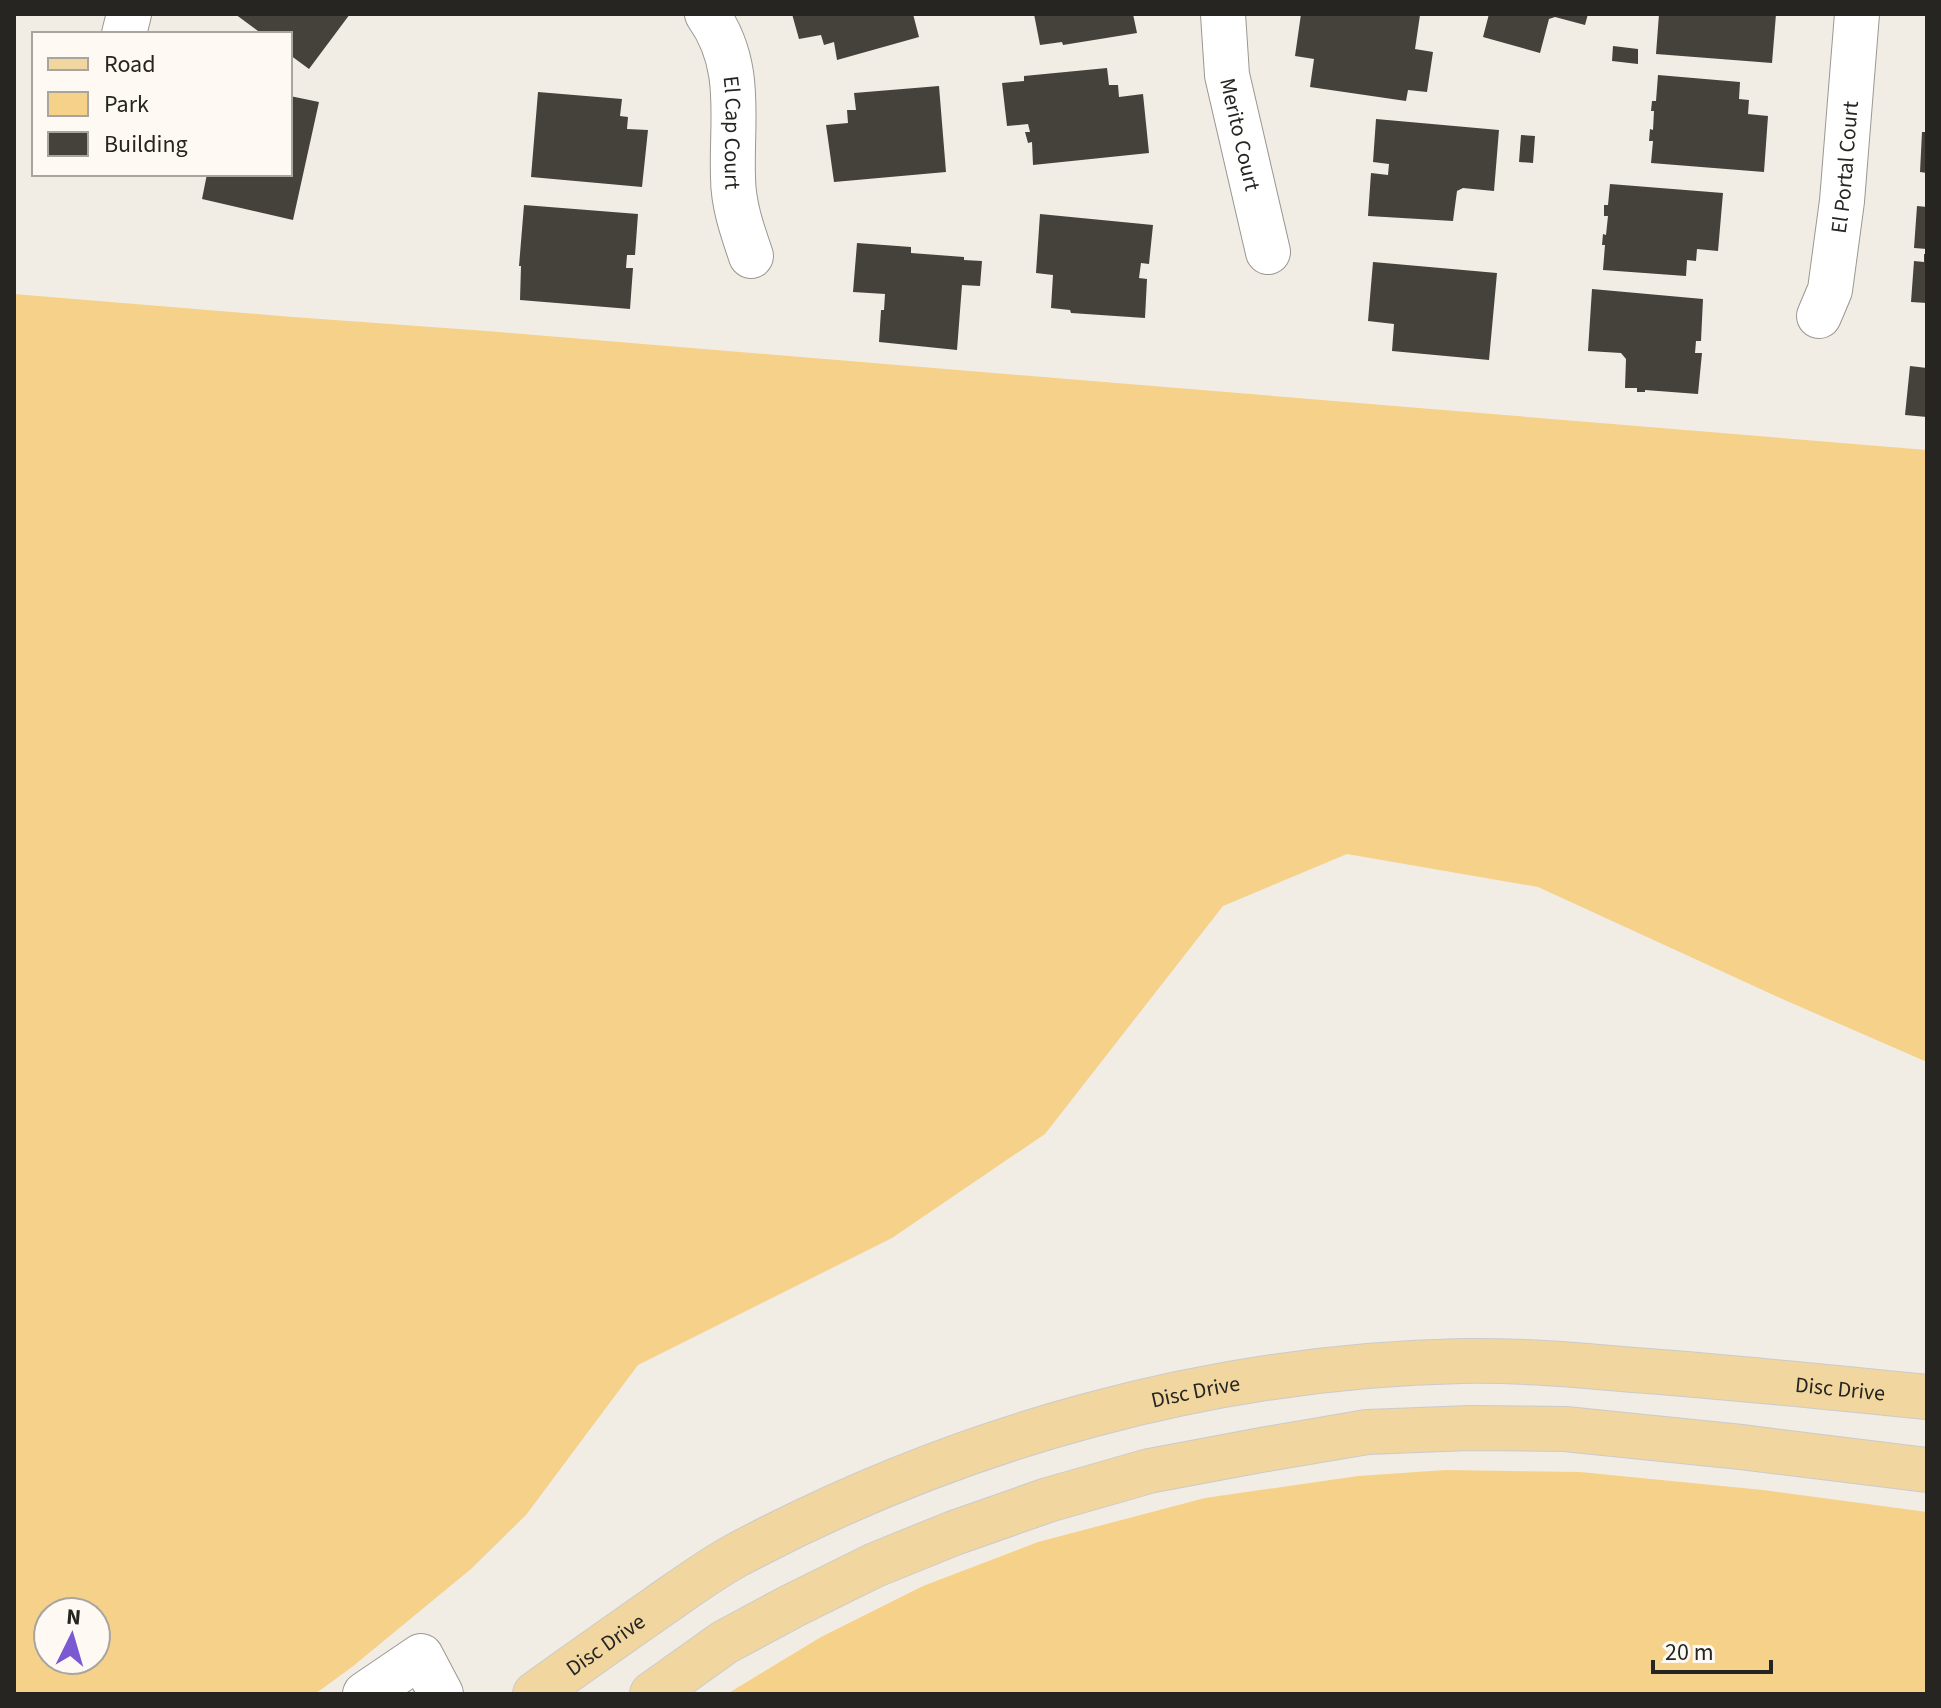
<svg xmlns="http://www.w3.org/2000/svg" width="1941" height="1708" viewBox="0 0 1941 1708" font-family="'Source Sans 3',sans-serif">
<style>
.green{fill:#f6d18a;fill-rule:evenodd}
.building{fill:#45423c}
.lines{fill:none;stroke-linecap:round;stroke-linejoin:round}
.minor-casing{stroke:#9a9790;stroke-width:46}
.major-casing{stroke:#cbcbca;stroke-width:46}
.minor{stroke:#fff;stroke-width:44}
.major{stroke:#f1d6a0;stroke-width:44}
.labels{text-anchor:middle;stroke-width:8;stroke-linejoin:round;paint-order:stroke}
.street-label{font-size:22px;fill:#262522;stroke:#fefaf3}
</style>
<rect width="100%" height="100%" fill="#f1ede5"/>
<!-- green -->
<path class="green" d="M 14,294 L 293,317 L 487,331 L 1927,450 L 1927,1062 L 1780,998 L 1538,887 L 1347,854 L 1223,906 L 1045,1134 L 892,1238 L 638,1365 L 526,1515 L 471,1569 L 352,1667 L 315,1694 L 14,1694 ZM 48,1612 L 96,1612 L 96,1660 L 48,1660 Z
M 1446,1470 L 1580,1472 L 1763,1490 L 1927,1512 L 1927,1694 L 727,1694 L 821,1637 L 923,1586 L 1038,1542 L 1205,1498 L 1358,1476 Z"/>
<!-- building -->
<path class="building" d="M 235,14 L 350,14 L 309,69 L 290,55 L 290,34 L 262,34 Z
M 792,14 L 913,14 L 919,37 L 837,60 L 834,42 L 824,45 L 821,35 L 799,39 Z
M 1034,14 L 1133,14 L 1137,33 L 1063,45 L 1062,42 L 1040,45 Z
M 1301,14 L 1420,15 L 1415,49 L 1433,52 L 1427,92 L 1408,90 L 1406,101 L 1310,87 L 1314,59 L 1295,56 Z
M 1489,14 L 1588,14 L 1585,25 L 1555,17 L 1549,19 L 1540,53 L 1483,37 Z
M 1659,14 L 1776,14 L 1772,63 L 1656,54 Z
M 1613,46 L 1638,49 L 1638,64 L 1612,61 Z
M 1107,68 L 1109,85 L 1118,85 L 1119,97 L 1143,94 L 1149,153 L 1033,165 L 1032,142 L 1028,143 L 1025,132 L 1030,132 L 1028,124 L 1007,126 L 1002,83 L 1024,81 L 1024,76 Z
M 1658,75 L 1740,82 L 1739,99 L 1749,100 L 1748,114 L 1768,116 L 1764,172 L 1651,163 L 1653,141 L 1649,141 L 1650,129 L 1653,130 L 1654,111 L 1651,111 L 1652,101 L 1656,101 Z
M 939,86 L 946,172 L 834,182 L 826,125 L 848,123 L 847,110 L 856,110 L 854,93 Z
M 538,92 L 622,99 L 620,116 L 628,117 L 627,129 L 648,130 L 642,187 L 531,177 Z
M 290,96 L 319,102 L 293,220 L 202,199 L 207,174 L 290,174 Z
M 1376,119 L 1499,130 L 1494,191 L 1463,188 L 1457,191 L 1453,221 L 1368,216 L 1371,173 L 1388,175 L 1389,164 L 1373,162 Z
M 1922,132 L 1927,132 L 1927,173 L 1920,172 Z
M 1521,135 L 1535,136 L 1533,163 L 1519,162 Z
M 1610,184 L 1723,193 L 1718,251 L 1697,249 L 1696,261 L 1687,260 L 1686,276 L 1603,270 L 1605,245 L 1602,245 L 1603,234 L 1606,235 L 1608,216 L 1604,216 L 1604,205 L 1608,205 Z
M 524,205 L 638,214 L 635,255 L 627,255 L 626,268 L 633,268 L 630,309 L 520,300 L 521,266 L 519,266 Z
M 1917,206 L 1927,207 L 1927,249 L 1914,248 Z
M 1040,214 L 1153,225 L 1149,264 L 1141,263 L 1139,278 L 1147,279 L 1145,318 L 1071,313 L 1070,310 L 1051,308 L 1053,275 L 1036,273 Z
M 857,243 L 911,247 L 911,253 L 964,257 L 964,260 L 982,261 L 980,286 L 962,285 L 957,350 L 879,342 L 881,310 L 884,310 L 885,294 L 853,292 Z
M 1924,254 L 1927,254 L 1927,303 L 1911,302 L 1914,261 L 1924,262 Z
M 1373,262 L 1497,273 L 1489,360 L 1392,351 L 1394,324 L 1368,321 Z
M 1592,289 L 1703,299 L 1701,341 L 1696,341 L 1695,353 L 1702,353 L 1698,394 L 1645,390 L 1645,392 L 1637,392 L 1637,388 L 1625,388 L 1626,359 L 1621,353 L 1588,351 Z
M 1910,366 L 1927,368 L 1927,417 L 1905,415 Z"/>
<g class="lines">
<!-- minor casing -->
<g class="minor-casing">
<g id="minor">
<path id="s1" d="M 707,14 C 744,65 731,120 733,177 C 733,204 742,230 751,256"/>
<path id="s2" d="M 1223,14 L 1227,75 L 1268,252"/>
<path d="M 124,34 L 129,14"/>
<path id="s3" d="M 1819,316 L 1830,290 L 1842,201 L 1857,14"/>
<path d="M 365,1694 L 421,1656 L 441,1694"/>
</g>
</g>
<!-- major casing -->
<g class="major-casing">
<g id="major">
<path id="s4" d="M 535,1694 C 575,1665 615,1637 655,1609 C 681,1591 708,1571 735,1556 C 957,1437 1211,1366 1463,1361 C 1520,1360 1577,1365 1633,1370 C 1731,1377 1829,1387 1927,1397"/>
<path d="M 652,1694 L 725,1642 L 794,1605 L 875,1565 L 954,1533 L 1048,1500 L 1149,1471 L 1261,1450 L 1367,1432 L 1470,1428 L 1565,1429 L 1741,1447 L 1927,1470"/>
</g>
</g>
<!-- minor -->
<use href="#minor" class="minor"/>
<!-- major -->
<use href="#major" class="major"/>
</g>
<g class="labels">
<!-- street labels -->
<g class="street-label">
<text dy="8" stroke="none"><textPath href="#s1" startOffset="124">El Cap Court</textPath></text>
<text dy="8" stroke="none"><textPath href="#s2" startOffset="122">Merito Court</textPath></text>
<text dy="8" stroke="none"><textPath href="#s3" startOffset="152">El Portal Court</textPath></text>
<text dy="8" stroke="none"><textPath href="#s4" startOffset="1382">Disc Drive</textPath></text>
<text dy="8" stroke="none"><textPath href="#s4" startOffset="734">Disc Drive</textPath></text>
<text dy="8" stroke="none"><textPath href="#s4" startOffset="86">Disc Drive</textPath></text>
</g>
</g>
<!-- border -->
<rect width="1941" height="1708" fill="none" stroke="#262522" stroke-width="32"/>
<!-- legend -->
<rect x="32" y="32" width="260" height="144" fill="#fefaf3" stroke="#a8a59f" stroke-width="2"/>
<rect x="48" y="58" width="40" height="12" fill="#f1d6a0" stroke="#a8a59f" stroke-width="2"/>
<text x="104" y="72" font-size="24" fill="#262522">Road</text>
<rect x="48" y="92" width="40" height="24" fill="#f6d18a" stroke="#a8a59f" stroke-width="2"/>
<text x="104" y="112" font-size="24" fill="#262522">Park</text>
<rect x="48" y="132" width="40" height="24" fill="#45423c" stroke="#a8a59f" stroke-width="2"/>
<text x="104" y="152" font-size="24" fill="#262522">Building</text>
<!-- north arrow -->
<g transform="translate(72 1636) rotate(5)"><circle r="38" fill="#fefaf3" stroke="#a8a59f" stroke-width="2"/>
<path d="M0-6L14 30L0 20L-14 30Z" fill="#7b59d3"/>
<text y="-12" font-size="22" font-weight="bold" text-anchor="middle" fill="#262522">N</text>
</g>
<!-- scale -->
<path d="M1653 1660v12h118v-12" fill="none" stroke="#262522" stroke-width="4"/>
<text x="1665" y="1660" font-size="24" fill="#262522" stroke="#fefaf3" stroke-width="6" paint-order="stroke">20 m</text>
</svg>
